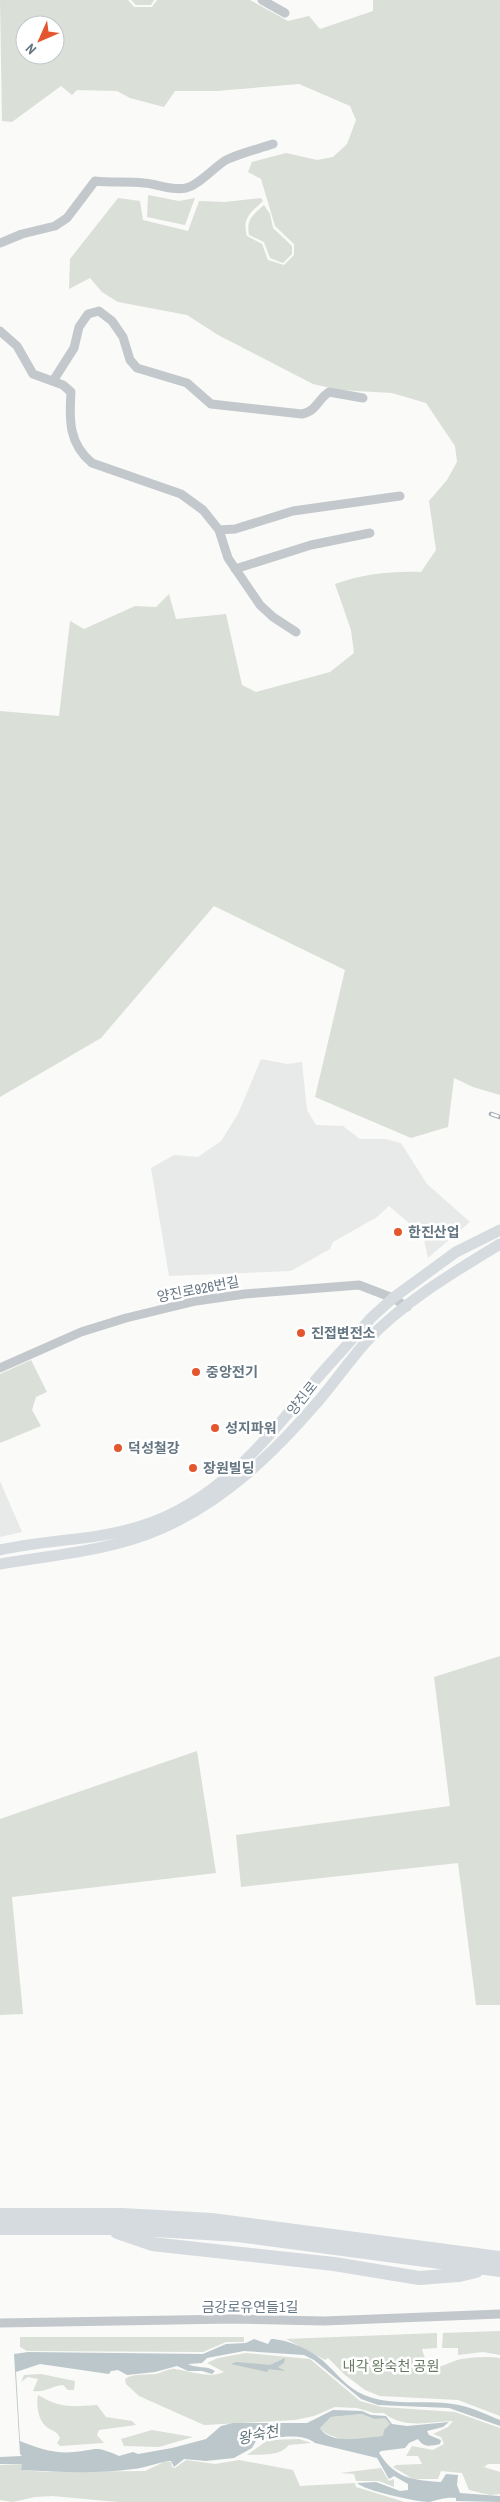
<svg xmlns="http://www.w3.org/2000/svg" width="500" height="2502" viewBox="0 0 500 2502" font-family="'Archivo Narrow','Noto Sans KR',sans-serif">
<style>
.built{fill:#e8e9e9}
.green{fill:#dadfd7;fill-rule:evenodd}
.water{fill:#bbc7cb;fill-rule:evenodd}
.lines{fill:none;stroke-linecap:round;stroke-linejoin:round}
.minor{stroke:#c3c8cc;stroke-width:9}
.major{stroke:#d6dbdf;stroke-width:11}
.highway{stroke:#d6dbdf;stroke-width:14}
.rail-casing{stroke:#a2aab0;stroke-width:4.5}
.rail{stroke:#fff;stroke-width:2.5;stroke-dasharray:8;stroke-linecap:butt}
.poi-dot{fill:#e4572e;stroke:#fff;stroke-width:2}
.labels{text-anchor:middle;stroke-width:5;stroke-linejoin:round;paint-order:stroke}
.poi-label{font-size:14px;font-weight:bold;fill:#657683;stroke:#fff;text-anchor:start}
.street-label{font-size:14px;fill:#657683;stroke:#fff}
.park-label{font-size:14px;fill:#687a64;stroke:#fff}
.water-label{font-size:15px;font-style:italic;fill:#60757c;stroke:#fff}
</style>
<rect width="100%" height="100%" fill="#fafaf8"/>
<!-- built -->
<path class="built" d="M 261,1059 L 287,1064 L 302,1062 L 307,1110 L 316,1125 L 343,1126 L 360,1139 L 385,1139 L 401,1143 L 427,1184 L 470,1222 L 428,1258 L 423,1235 L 389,1206 L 377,1217 L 333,1242 L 330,1249 L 291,1271 L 169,1276 L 151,1168 L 174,1155 L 198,1157 L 221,1141 L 238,1114 Z
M 0,1481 L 22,1532 L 0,1537 Z"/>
<!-- green -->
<path class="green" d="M 0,0 L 128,0 L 134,7 L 152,7 L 157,0 L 250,0 L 288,21 L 309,16 L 320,29 L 373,11 L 373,0 L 500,0 L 500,1095 L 473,1087 L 454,1078 L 448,1127 L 411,1138 L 315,1097 L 345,970 L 214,906 L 101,1038 L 0,1097 L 0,711 L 59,716 L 70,621 L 84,629 L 135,606 L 156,607 L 169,594 L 176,619 L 226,614 L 242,685 L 256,692 L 330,672 L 354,653 L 351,630 L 335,584 C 363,574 391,571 421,572 L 436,550 L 429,501 L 447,480 L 457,462 L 455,446 L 426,403 L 392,393 L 339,390 L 313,384 L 218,335 L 187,315 L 118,302 L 102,292 L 90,278 L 69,289 L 70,259 L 118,198 L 140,201 L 143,220 L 188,231 L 199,201 L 225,202 L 261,198 L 263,201 C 250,213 242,218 247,236 L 262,244 L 268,260 L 284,265 L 294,255 L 294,244 L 275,226 L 261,179 L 248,172 L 252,162 L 286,153 L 317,160 L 333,157 L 347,144 L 356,120 L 350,106 L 299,84 L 217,91 L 175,91 L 164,107 L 130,98 L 117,91 L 77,90 L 72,95 L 61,86 L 12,122 L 2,121 ZM 25,25 L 55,25 L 55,55 L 25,55 Z
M 131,0 L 154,0 L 151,5 L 136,5 Z
M 148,195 L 179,201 L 195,198 L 185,225 L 147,217 Z
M 264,205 L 270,214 L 273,228 L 292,246 L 292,254 L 283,263 L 270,258 L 264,242 L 249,235 C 246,219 253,215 264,205 Z
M 31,1360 L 47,1392 L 36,1397 L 32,1410 L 41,1426 L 0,1443 L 0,1374 Z
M 500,1656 L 500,2005 L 476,2005 L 458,1863 L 241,1887 L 236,1835 L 450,1806 L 434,1677 Z
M 197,1751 L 216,1873 L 12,1897 L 23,2014 L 0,2015 L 0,1819 Z
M 500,2331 L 500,2355 L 483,2352 L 458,2355 L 458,2348 L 442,2348 L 443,2333 Z
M 437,2333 L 437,2348 L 422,2349 C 430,2379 443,2363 461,2359 C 475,2357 486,2356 500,2358 L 500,2416 L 458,2400 L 380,2396 L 365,2390 L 345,2375 L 328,2358 L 325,2360 L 286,2339 Z
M 244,2337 L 244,2342 L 226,2342 L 203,2352 L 27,2351 L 20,2347 L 20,2337 Z
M 246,2353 L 310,2359 L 360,2401 L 382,2407 L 455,2412 L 500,2428 L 500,2464 L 488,2464 L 484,2467 L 500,2472 L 500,2494 L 490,2495 L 469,2490 L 462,2473 L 441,2471 L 438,2479 L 413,2479 L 393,2467 L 396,2465 L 422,2464 L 418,2456 L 406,2456 L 412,2446 L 433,2450 L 444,2444 L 441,2437 L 433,2434 L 448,2427 L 453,2421 C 429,2422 403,2429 384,2413 L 374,2413 L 357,2408 L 335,2407 L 314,2416 L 295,2420 L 204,2425 L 139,2396 L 126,2384 L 125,2379 C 134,2373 146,2375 156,2374 C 162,2373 169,2368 175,2369 C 191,2371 209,2379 224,2372 L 207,2363 L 218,2358 Z
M 41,2374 L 75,2381 L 74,2390 L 68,2390 L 63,2385 C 51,2386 45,2393 33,2391 L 38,2379 L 28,2377 L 21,2382 L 24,2375 Z
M 38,2395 C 60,2408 72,2407 97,2405 L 106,2417 L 132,2421 L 136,2425 L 99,2430 L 97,2435 L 104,2443 L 60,2446 L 57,2443 L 60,2438 C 57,2431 54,2432 48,2428 C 38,2422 36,2405 38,2395 Z
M 362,2414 L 374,2419 L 385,2417 L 390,2424 L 383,2436 C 374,2436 365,2441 356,2441 C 347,2441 325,2436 320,2428 L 331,2417 Z
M 152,2430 L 193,2437 L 159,2447 L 124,2446 L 121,2439 Z
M 299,2439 L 311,2443 L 289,2445 C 279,2457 262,2454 247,2455 L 268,2440 Z
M 186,2460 L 215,2464 L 239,2460 L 293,2470 L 300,2486 L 355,2483 L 356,2487 L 405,2502 L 118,2502 L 52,2496 L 35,2497 L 13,2502 L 0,2500 L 0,2465 L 23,2464 L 21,2470 L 46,2472 L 145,2471 L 164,2462 L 171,2462 L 172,2467 L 175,2468 Z
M 381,2468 L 389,2481 L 394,2479 L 394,2487 L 379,2481 L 356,2481 L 354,2474 L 340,2473 Z"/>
<!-- water -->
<path class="water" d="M 254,2339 L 268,2344 L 271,2339 C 285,2339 306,2348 317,2356 C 332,2367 342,2383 358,2392 C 387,2408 421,2399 453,2404 C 469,2406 485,2414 500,2420 L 500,2426 L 449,2408 L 378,2405 L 361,2399 L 314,2360 L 304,2355 L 244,2351 L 207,2358 L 202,2363 L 188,2364 C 197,2369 206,2365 215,2371 L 212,2374 L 202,2371 L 188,2371 L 177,2366 L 155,2372 L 127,2375 L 118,2370 L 111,2371 L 109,2374 L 40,2364 L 16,2372 L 20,2441 C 37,2448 55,2454 74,2452 C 99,2450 93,2445 119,2456 L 133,2452 L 138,2454 L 172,2448 L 206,2439 L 221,2426 L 233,2423 L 307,2423 L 333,2410 L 362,2411 L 371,2415 L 386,2416 L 392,2424 L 407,2426 L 449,2422 L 443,2427 L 427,2431 L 429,2435 L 441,2440 L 440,2444 C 430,2446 424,2448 418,2439 L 409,2443 L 405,2448 L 381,2451 L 379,2453 C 396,2479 412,2480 441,2482 L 446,2474 L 458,2475 L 457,2485 L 460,2493 L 500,2496 L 500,2502 L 456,2501 L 456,2498 C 445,2497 439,2500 429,2502 C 418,2502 365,2491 357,2483 L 376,2482 L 400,2491 L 408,2490 L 408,2484 L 394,2476 L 389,2479 L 377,2458 L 315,2443 C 301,2431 274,2439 257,2439 L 252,2448 L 234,2458 L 206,2461 L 184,2459 L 174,2467 L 171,2461 C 158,2462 146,2468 133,2469 C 97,2474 58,2472 21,2470 L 22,2464 L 0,2464 L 0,2457 L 22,2456 L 20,2454 L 14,2354 L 28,2352 L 203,2354 L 226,2344 L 246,2343 ZM 362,2414 L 374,2419 L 385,2418 L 390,2424 L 384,2430 L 383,2436 C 367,2437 330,2446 320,2428 L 331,2417 Z
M 285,2358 L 284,2363 L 278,2367 L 285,2371 L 269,2369 L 267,2372 L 231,2364 L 236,2362 L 270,2365 Z"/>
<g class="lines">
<!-- minor -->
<path class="minor" d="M 262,0 L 285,13
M 0,243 L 22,234 L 55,226 L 67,218 L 95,181 C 111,183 127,181 144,183 C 158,184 172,191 186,188 C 199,185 213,168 226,160 C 241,153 258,149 273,144
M 0,331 L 17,346 L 33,374 L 63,385 L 71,392 C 69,421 69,444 92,463 L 181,494 L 203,510 L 219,530 L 228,558 L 260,605 L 273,617 L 296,632
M 53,381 L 74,348 L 79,327 L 88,314 L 99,311 L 112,321 L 123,337 L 130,360 L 137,368 L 187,383 L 211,404 L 302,414 C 317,411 318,399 329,392 L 363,398
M 219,530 L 235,529 L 293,511 L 400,496
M 235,569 L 311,545 L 370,533
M 0,1368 L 81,1332 L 126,1318 L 196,1301 L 245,1294 L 359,1285 L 393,1298 L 407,1307
M 0,2323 L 232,2319 L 324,2321 L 500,2314"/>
<!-- major -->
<path class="major" d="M 0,1550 C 47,1539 95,1541 141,1526 C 217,1502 265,1442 313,1383 C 332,1361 352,1340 371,1318 L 393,1298 L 456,1252 L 500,1230
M 0,1564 C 53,1555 109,1551 158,1530 C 224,1502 275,1452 321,1398 C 336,1380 350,1360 366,1342 C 403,1302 454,1272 500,1244"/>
<!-- highway -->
<path class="highway" d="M 0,2215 L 122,2215 L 212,2220 L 500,2258
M 0,2228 L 124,2228 L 238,2235 L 500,2270
M 117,2232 L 152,2244 L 334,2264 L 419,2278 L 459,2275 L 476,2271"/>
<!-- rail casing -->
<g class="rail-casing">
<path id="rail" d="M 491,1114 L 500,1117"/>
</g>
<!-- rail -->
<use href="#rail" class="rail"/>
</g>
<!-- markers -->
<g class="poi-dot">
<circle cx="398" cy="1232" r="5"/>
<circle cx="301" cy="1333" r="5"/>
<circle cx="196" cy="1372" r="5"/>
<circle cx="215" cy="1428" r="5"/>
<circle cx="118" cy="1448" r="5"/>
<circle cx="193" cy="1468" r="5"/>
</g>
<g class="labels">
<!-- poi labels -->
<g class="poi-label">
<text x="408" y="1237">한진산업</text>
<text x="311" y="1338">진접변전소</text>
<text x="206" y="1377">중앙전기</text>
<text x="225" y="1433">성지파워</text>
<text x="128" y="1453">덕성철강</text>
<text x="203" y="1473">장원빌딩</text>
</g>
<!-- street labels -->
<g class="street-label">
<text transform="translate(198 1289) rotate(-11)" y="5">양진로926번길</text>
<text transform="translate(302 1398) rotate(-51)" y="5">양진로</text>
<text x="250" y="2312">금강로유연들1길</text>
</g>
<!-- park labels -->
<g class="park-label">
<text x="391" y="2371">내각 왕숙천 공원</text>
</g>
<!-- water labels -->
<g class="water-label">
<text transform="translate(258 2435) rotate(-12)" y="5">왕숙천</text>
</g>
</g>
<!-- north arrow -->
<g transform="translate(40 40) rotate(225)"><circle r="24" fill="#ffffff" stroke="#c1c8cd"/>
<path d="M0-4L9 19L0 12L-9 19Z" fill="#e4572e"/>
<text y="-8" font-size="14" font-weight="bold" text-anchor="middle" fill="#657683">N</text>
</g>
</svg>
